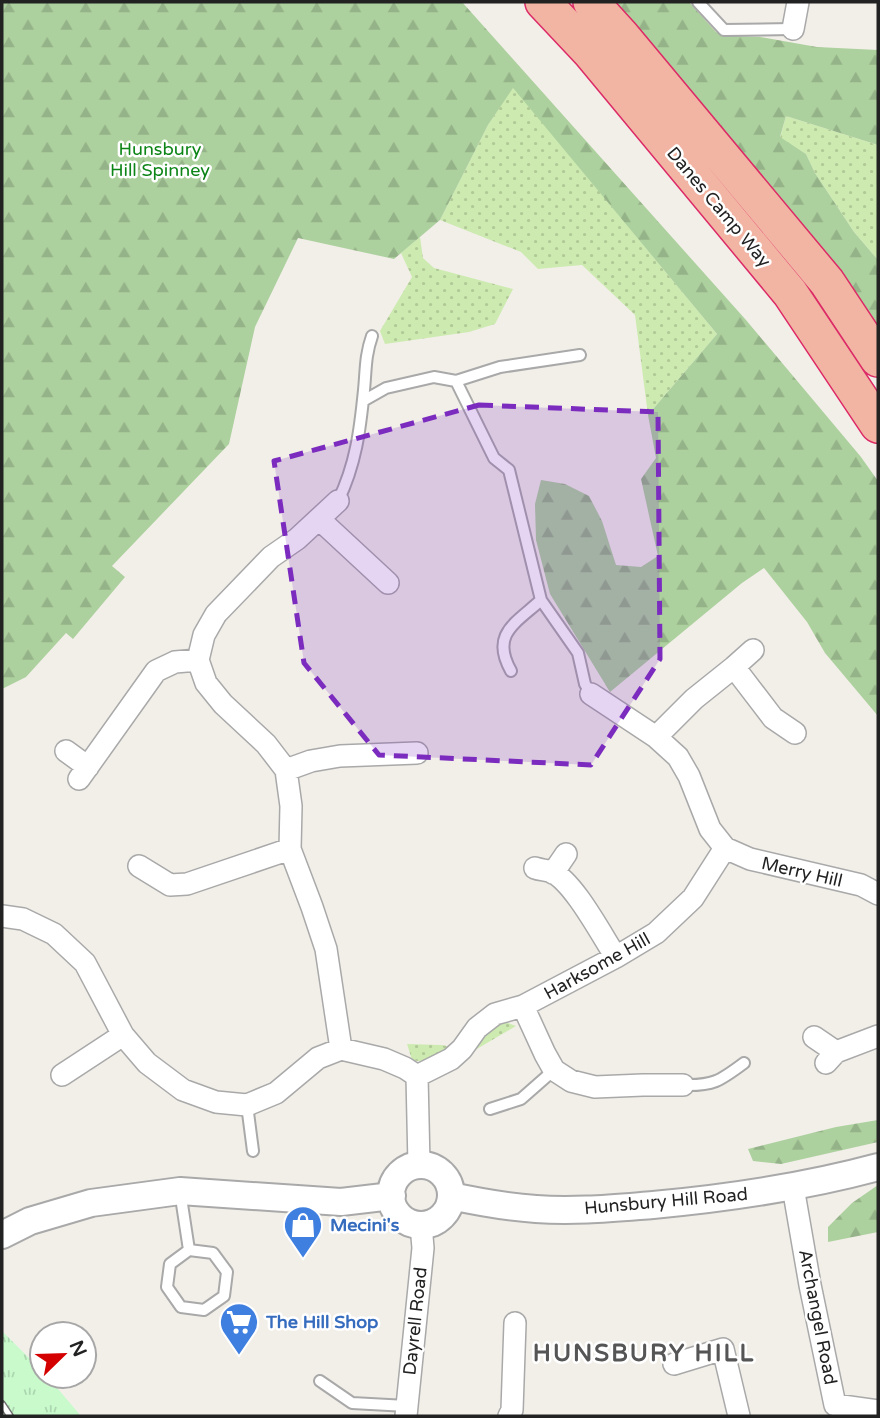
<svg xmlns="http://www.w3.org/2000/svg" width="880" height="1418" viewBox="0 0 880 1418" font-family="'Varela Round',sans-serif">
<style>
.grass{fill:url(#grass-dots)}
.forest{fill:url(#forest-firs)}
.park{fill:url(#park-tufts)}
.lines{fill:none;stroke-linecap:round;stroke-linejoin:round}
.service-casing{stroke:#a9a9a9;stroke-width:14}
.minor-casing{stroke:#a9a9a9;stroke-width:24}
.tertiary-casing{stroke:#a9a9a9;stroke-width:30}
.trunk-casing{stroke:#dc2a67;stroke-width:38}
.service{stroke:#fff;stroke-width:10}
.minor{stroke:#fff;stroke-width:21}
.tertiary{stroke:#fff;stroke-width:26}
.trunk{stroke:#f2b4a3;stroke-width:35}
.rail-casing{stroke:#707070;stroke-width:8}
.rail{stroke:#fff;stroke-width:5;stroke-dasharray:16;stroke-linecap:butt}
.marked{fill:#7b2cbf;fill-opacity:0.2;stroke:#7b2cbf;stroke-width:5;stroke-dasharray:14 9;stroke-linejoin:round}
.labels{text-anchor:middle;stroke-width:5;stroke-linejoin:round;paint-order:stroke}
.park-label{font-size:18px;fill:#0c8416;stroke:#fff}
.street-label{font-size:18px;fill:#222;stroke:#fff}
.shop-label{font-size:18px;font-weight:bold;fill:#366cbe;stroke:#fff;text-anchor:start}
.district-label{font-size:24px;font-weight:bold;letter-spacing:2px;fill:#555;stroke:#fff}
</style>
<defs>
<pattern id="grass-dots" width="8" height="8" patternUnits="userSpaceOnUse" patternTransform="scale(1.75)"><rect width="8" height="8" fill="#cdebb0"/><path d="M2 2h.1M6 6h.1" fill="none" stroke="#b0c997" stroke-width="1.8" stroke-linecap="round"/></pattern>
<pattern id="forest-firs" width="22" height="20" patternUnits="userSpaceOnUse" patternTransform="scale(1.75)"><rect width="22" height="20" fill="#add19e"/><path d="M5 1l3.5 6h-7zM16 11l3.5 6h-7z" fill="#95b388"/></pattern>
<pattern id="park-tufts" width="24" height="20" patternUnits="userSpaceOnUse" patternTransform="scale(1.75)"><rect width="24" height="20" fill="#c8facc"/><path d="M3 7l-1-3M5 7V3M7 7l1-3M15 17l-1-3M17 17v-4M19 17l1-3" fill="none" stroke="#acd6af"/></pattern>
</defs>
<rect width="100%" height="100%" fill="#f2efe9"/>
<!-- grass -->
<path class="grass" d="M 513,87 L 717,334 L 648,415 L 635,315 L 582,265 L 538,269 L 521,252 L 440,220 L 488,125 Z
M 786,116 L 878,145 L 878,260 L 854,232 L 815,173 L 806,154 L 780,138 Z
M 420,237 L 423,258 L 434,268 L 513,289 L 495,324 L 469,332 L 385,344 L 380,331 L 412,277 L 401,253 Z
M 501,1023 L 508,1023 L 516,1026 L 475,1050 C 479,1037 490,1030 501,1023 Z
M 407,1044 L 442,1045 L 451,1047 C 438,1054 427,1064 412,1060 Z"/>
<!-- forest -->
<path class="forest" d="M 2,2 L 462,2 L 746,320 L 861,457 L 878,481 L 878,716 L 825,653 L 807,622 L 764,568 L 742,583 L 610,692 L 550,594 L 536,540 L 535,504 L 541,480 L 565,484 L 589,496 L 602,521 L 616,565 L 641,567 L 658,556 L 641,479 L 656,458 L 648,415 L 717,334 L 513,88 L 488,125 L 440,220 L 394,259 L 298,238 L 255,327 L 229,444 L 112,566 L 125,577 L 73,639 L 66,633 L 26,677 L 2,689 Z
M 611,2 L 689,2 L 716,32 L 735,36 L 760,37 L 817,47 L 878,50 L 878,145 L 786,116 L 780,137 L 806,154 L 815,173 L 854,232 L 878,260 L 878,339 Z
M 878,1120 L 878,1142 L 781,1164 L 753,1161 L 748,1149 L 836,1127 Z
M 878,1185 L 878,1232 L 828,1242 L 828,1227 L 852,1203 Z"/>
<!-- park -->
<path class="park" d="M 2,1331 L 42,1371 L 42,1376 L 47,1376 L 81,1416 L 2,1416 Z"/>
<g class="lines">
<!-- service casing -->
<g class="service-casing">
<path id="service" d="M 698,2 L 724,30 L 793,29
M 580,355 L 500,367 L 456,381 L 494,458 L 509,470 L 541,600 L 578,653 L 585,684 L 591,694
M 363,401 L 386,388 L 434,377 L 456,381
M 338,501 C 356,464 360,430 364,390 C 366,370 365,356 372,336
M 511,671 C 490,634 516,623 541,600
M 683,1085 C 713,1086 720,1081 744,1063
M 247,1105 L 253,1151
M 490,1109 L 521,1099 L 554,1070
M 180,1191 L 189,1250
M 189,1250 L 213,1253 L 227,1272 L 224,1296 L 204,1310 L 181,1307 L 167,1287 L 170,1264 Z
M 320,1381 L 352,1403 L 407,1406"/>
</g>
<!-- minor casing -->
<g class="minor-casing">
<path id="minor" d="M 793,29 L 798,2
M 338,501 L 297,539 L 271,557 L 216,614 L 204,635 L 198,660 L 206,683 L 223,704 L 266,744 L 286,770 L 291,806 L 290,849 L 312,907 L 326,949 L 341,1049
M 319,519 L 388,583
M 734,667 L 753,650
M 591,694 L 656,737 L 678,757 L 689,776 L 710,829 L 725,848 L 750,859 L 861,885 L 878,894
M 656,737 L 694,699 L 734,667 L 773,718 L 795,733
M 66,751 L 88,767
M 286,770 L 311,761 L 340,756 L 417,753
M 79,779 L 156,671 L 175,662 L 198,660
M 139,866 L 170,885 L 187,884 L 290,849
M 535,868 C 540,870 547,870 552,872 C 574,882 602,936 616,957
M 553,873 L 566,854
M 2,916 L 23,919 L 54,934 L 85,963 L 123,1035 L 147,1063 L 183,1090 L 216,1102 L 247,1105 L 276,1093 L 318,1058 L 341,1049 L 384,1059 L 405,1068 L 417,1076
M 523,1006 L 545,1054 L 554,1070 L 571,1081 L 595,1087 L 643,1085 L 683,1085
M 814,1037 L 836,1052
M 826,1063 L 836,1052 L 878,1036
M 62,1075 L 123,1035
M 417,1076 L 451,1059 L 462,1049 L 477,1028 L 495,1014 L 523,1006 L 616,957 L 656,933 L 693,898 L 725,848
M 417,1076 L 419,1165
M 793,1187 L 810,1285 L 835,1405
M 674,1364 L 723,1349 L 739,1416
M 835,1405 L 878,1411
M 406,1416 L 423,1248 L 421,1225
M 509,1416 L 512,1410 L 515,1323"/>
</g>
<!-- tertiary casing -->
<g class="tertiary-casing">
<path id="tertiary" d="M391 1195a30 30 0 1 1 60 0a30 30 0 1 1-60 0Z
M 451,1196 C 479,1202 507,1207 536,1209 C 574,1212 614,1208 653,1205 C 729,1198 804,1187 878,1167
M 2,1235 L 30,1221 L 91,1203 L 180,1191 L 341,1202 L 392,1196"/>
</g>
<!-- trunk casing -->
<g class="trunk-casing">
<path id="trunk" d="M 543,2 L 591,53 L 790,293 L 878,425
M 591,2 L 621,35 L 827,282 L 878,359"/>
</g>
<!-- service -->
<use href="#service" class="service"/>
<!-- minor -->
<use href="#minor" class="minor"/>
<!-- tertiary -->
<use href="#tertiary" class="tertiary"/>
<!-- trunk -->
<use href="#trunk" class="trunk"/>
<!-- rail casing -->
<g class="rail-casing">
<path id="rail" d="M 2,1404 L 10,1416"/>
</g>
<!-- rail -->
<use href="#rail" class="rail"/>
</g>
<!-- marked area -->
<path class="marked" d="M 479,405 L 658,412 L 660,659 L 591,765 L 379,755 L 304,663 L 274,461 Z"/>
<!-- icons -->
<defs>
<g id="shop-pin" transform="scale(2.0125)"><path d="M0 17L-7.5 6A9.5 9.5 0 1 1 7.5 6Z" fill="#3f7fe0" stroke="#fff"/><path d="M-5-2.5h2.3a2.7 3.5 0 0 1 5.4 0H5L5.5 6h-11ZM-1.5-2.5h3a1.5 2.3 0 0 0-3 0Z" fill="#fff"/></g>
<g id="supermarket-pin" transform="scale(2.0125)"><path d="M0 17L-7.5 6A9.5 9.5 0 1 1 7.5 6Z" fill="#3f7fe0" stroke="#fff"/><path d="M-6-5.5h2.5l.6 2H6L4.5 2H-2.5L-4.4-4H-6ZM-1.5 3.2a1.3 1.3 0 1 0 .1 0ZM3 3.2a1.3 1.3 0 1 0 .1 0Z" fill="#fff"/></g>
</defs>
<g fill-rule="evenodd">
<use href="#shop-pin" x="303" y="1225"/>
<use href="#supermarket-pin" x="239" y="1322"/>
</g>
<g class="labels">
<!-- park labels -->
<g class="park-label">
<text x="160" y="155">Hunsbury<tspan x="160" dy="21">Hill Spinney</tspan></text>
</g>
<!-- street labels -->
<g class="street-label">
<text transform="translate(719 207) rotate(50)" y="6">Danes Camp Way</text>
<text transform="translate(802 872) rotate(13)" y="6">Merry Hill</text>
<text transform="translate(597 966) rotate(-29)" y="6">Harksome Hill</text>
<text transform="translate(666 1201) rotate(-5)" y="6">Hunsbury Hill Road</text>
<text transform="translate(818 1317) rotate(79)" y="6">Archangel Road</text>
<text transform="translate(415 1321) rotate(-84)" y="6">Dayrell Road</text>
</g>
<!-- shop labels -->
<g class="shop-label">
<text x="330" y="1231">Mecini's</text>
<text x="266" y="1328">The Hill Shop</text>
</g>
<!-- district labels -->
<g class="district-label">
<text x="644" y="1361">HUNSBURY HILL</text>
</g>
</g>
<!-- border -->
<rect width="880" height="1418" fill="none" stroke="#222222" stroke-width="7"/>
<!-- north arrow -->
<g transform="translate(63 1355) rotate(67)"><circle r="33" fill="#ffffff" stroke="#a7a7a7" stroke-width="2"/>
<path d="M0-5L12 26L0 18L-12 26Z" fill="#d40000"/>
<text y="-10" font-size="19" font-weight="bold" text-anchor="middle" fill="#222222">N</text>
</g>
</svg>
